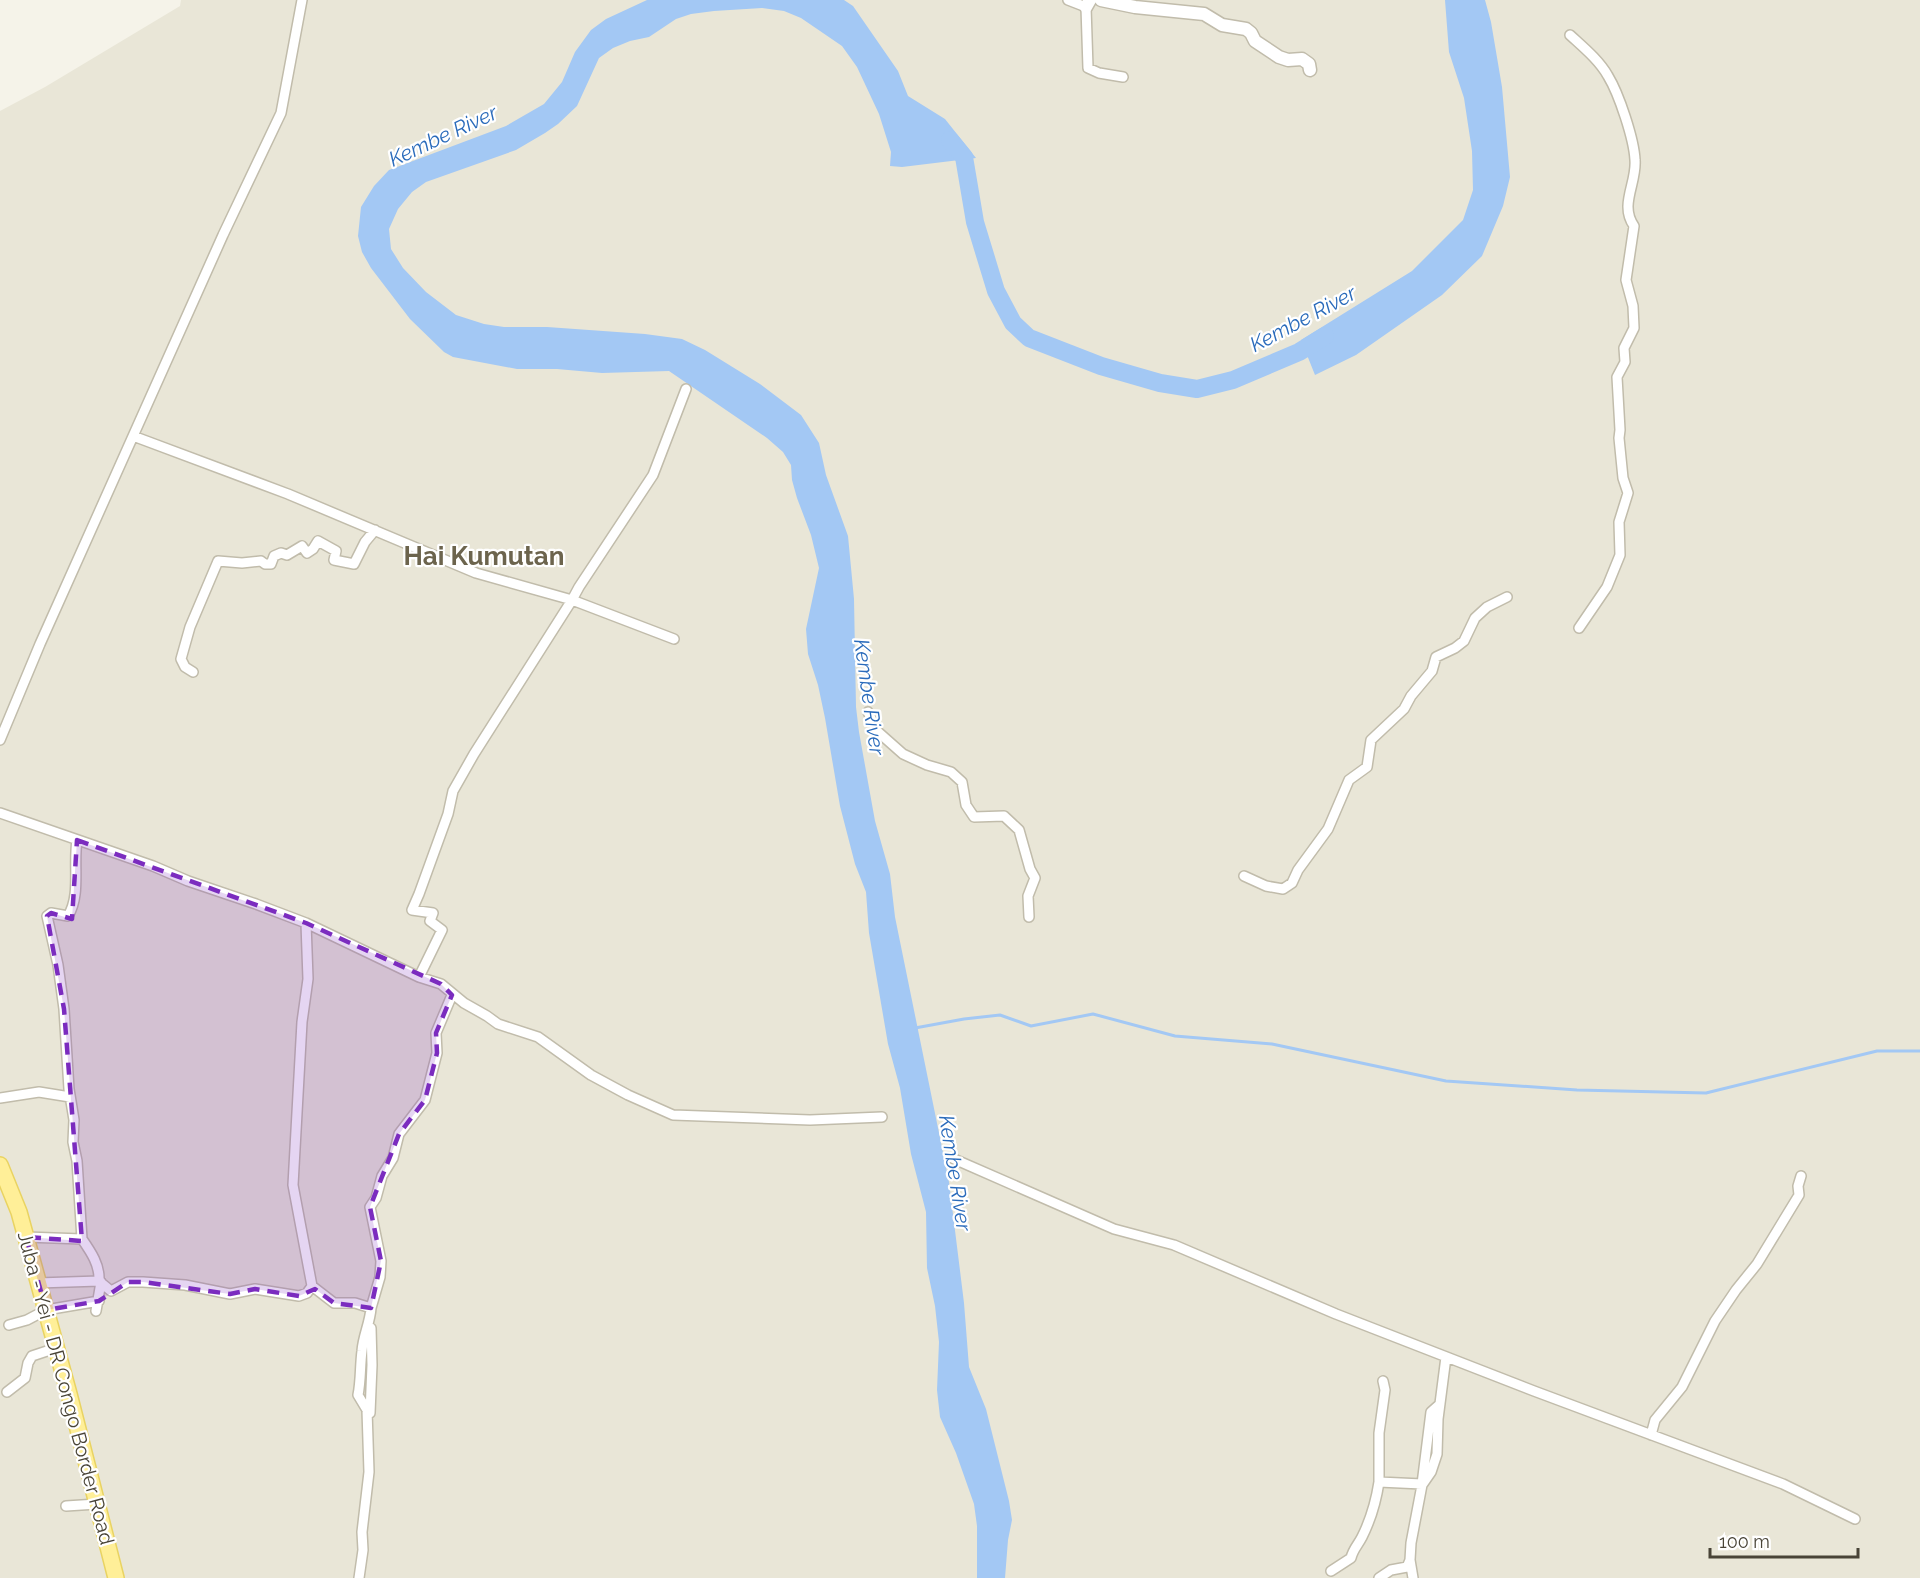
<svg xmlns="http://www.w3.org/2000/svg" width="1920" height="1578" viewBox="0 0 1920 1578" font-family="Raleway,sans-serif">
<style>
.residential{fill:#e9e6d7}
.water{fill:#a3c8f4}
.lines{fill:none;stroke-linecap:round;stroke-linejoin:round}
.stream{stroke:#a3c8f4;stroke-width:3}
.river{stroke:#a3c8f4;stroke-width:18}
.minor-casing{stroke:#c1bcab;stroke-width:12}
.tertiary-casing{stroke:#c1bcab;stroke-width:15}
.primary-casing{stroke:#e9d362;stroke-width:18}
.minor{stroke:#fff;stroke-width:9}
.tertiary{stroke:#fff;stroke-width:12}
.primary{stroke:#ffef98;stroke-width:15}
.marked{fill:#7b2cbf;fill-opacity:0.2;stroke:#7b2cbf;stroke-width:4.5;stroke-dasharray:12 8;stroke-linejoin:round}
.labels{text-anchor:middle;stroke-width:4.5;stroke-linejoin:round;paint-order:stroke}
.street-label{font-size:20px;fill:#494437;stroke:#fff}
.water-label{font-size:21px;font-style:italic;fill:#2a6bbb;stroke:#fff}
.district-label{font-size:26px;font-weight:bold;fill:#6c644d;stroke:#fff}
</style>
<rect width="100%" height="100%" fill="#f5f3e9"/>
<!-- residential -->
<path class="residential" d="M 181,0 L 1920,0 L 1920,1578 L 0,1578 L 0,111 L 45,87 L 180,6 Z"/>
<!-- water -->
<path class="water" d="M 647,0 L 844,0 L 853,6 L 898,71 L 908,96 L 945,119 L 976,158 L 902,167 L 890,166 L 891,152 L 879,114 L 857,67 L 842,46 L 801,18 L 784,11 L 762,8 L 714,11 L 691,14 L 676,19 L 649,37 L 630,41 L 613,48 L 599,58 L 577,106 L 558,124 L 545,133 L 516,150 L 426,182 L 412,192 L 398,209 L 389,229 L 391,249 L 403,268 L 426,292 L 456,315 L 484,324 L 504,327 L 547,327 L 645,334 L 682,339 L 705,350 L 760,384 L 801,415 L 819,443 L 826,475 L 848,536 L 854,599 L 856,707 L 859,732 L 875,821 L 890,874 L 895,917 L 949,1182 L 964,1303 L 969,1367 L 986,1409 L 1009,1501 L 1012,1520 L 1008,1540 L 1005,1578 L 977,1578 L 977,1526 L 974,1504 L 956,1453 L 940,1417 L 937,1390 L 939,1342 L 935,1306 L 927,1268 L 926,1212 L 911,1154 L 900,1088 L 888,1044 L 869,933 L 866,892 L 855,864 L 840,806 L 825,718 L 818,685 L 808,654 L 806,629 L 819,568 L 811,535 L 797,498 L 792,480 L 791,465 L 783,452 L 767,438 L 669,371 L 602,373 L 557,369 L 517,369 L 453,357 L 444,352 L 410,319 L 371,268 L 362,252 L 358,236 L 361,207 L 374,186 L 389,170 L 506,126 L 544,104 L 562,82 L 575,52 L 591,30 L 606,19 Z
M 1445,0 L 1485,0 L 1491,22 L 1502,87 L 1510,177 L 1503,206 L 1482,256 L 1442,295 L 1356,355 L 1315,375 L 1301,340 L 1412,271 L 1463,220 L 1473,190 L 1472,151 L 1464,98 L 1449,52 Z"/>
<g class="lines">
<!-- stream -->
<path class="stream" d="M 915,1028 L 964,1019 L 1000,1015 L 1031,1026 L 1093,1014 L 1175,1036 L 1272,1044 L 1446,1081 L 1577,1090 L 1706,1093 L 1877,1051 L 1920,1051"/>
<!-- river -->
<path class="river" d="M 950,140 L 964,157 L 975,222 L 996,291 L 1013,323 L 1029,338 L 1101,366 L 1160,383 L 1197,389 L 1233,380 L 1299,352 L 1325,336"/>
<!-- minor casing -->
<g class="minor-casing">
<path id="minor" d="M 1068,0 L 1086,7 L 1088,68 L 1099,73 L 1123,77
M 1570,35 C 1583,47 1599,60 1608,76 C 1619,94 1634,139 1635,160 C 1637,183 1619,205 1634,226 L 1626,280 L 1633,306 L 1634,328 L 1624,348 L 1625,362 L 1617,377 L 1620,430 L 1619,438 L 1623,478 L 1628,493 L 1619,522 L 1620,555 L 1607,587 L 1579,628
M 133,436 L 288,494 L 476,573 L 572,600 L 674,639
M 193,672 L 185,667 L 181,659 L 190,627 L 218,561 L 242,563 L 261,561 L 265,564 L 271,564 L 274,556 L 281,553 L 287,555 L 302,546 L 307,553 L 313,549 L 318,541 L 336,551 L 334,560 L 354,564 L 365,542 L 375,530
M 868,712 L 877,731 L 903,754 L 927,765 L 951,772 L 962,782 L 966,805 L 974,817 L 1004,816 L 1019,830 L 1030,869 L 1035,878 L 1028,896 L 1029,917
M 0,740 L 40,644 L 223,235 L 281,113 L 302,0
M 0,813 L 153,866 L 188,881 L 256,904 L 306,923 L 419,977 L 441,984 L 464,1003 L 487,1016 L 498,1024 L 538,1037 L 591,1075 L 628,1095 L 673,1115 L 810,1120 L 882,1117
M 77,840 C 73,865 81,895 68,916 L 51,913 L 47,916 L 58,965 L 64,1009 L 69,1089 L 74,1120 L 73,1142 L 77,1161 L 82,1239
M 1244,876 L 1266,886 L 1283,889 L 1292,883 L 1298,870 L 1328,829 L 1349,780 L 1367,767 L 1371,740 L 1404,709 L 1411,696 L 1432,671 L 1436,657 L 1455,648 L 1464,641 L 1475,618 L 1487,607 L 1507,597
M 306,923 L 308,979 L 302,1022 L 293,1185 L 312,1286 L 334,1303 L 355,1303 L 371,1308 C 370,1323 363,1336 362,1351 C 360,1366 361,1380 358,1395 L 367,1410 L 369,1472 L 362,1532 L 363,1550 L 359,1578
M 419,977 L 442,930 L 430,921 L 433,913 L 412,910 L 419,894 L 448,814 L 453,791 L 474,754 L 572,600 L 579,587 L 653,475 L 686,389
M 0,1098 L 39,1092 L 70,1097
M 954,1159 L 1114,1229 L 1174,1245 L 1336,1314 L 1534,1391 L 1783,1484 L 1855,1519
M 26,1237 L 82,1239 C 91,1252 100,1265 99,1281 L 111,1291 L 128,1282 L 143,1282 L 185,1285 L 230,1294 L 255,1289 L 299,1296 L 307,1293 L 312,1286
M 38,1283 L 99,1281
M 371,1308 L 380,1277 L 381,1261 L 370,1207 L 376,1198 L 382,1176 L 393,1158 L 399,1134 L 425,1100 L 437,1053 L 436,1033 L 452,995
M 96,1311 L 101,1282
M 9,1325 L 27,1320 L 46,1310 L 99,1301
M 7,1392 L 25,1378 L 28,1363 L 32,1356 L 56,1348
M 370,1413 L 372,1365 L 371,1328
M 1651,1435 L 1655,1420 L 1682,1387 L 1715,1321 L 1736,1290 L 1757,1264 L 1799,1195 L 1798,1186 L 1801,1176
M 1379,1482 L 1379,1433 L 1385,1390 L 1383,1381
M 66,1506 L 97,1504
M 1331,1571 L 1351,1558 C 1353,1549 1358,1545 1362,1537 C 1371,1519 1376,1502 1379,1482 L 1422,1484 L 1431,1412 L 1440,1404
M 1379,1578 L 1391,1570 L 1407,1567 L 1410,1560
M 1413,1578 L 1410,1560 L 1411,1543 L 1422,1485 L 1431,1472 L 1437,1454 L 1438,1419 L 1446,1357"/>
</g>
<!-- tertiary casing -->
<g class="tertiary-casing">
<path id="tertiary" d="M 1101,0 L 1135,7 L 1204,14 L 1222,25 L 1246,29 L 1251,33 L 1255,41 L 1279,57 L 1288,60 L 1302,59 L 1309,64 L 1310,70
M 1086,7 L 1090,0"/>
</g>
<!-- primary casing -->
<g class="primary-casing">
<path id="primary" d="M 0,1165 L 19,1212 L 69,1394 L 116,1578"/>
</g>
<!-- minor -->
<use href="#minor" class="minor"/>
<!-- tertiary -->
<use href="#tertiary" class="tertiary"/>
<!-- primary -->
<use href="#primary" class="primary"/>
</g>
<!-- marked area -->
<path class="marked" d="M 77,840 L 306,923 L 441,984 L 452,995 L 436,1033 L 437,1053 L 425,1100 L 399,1134 L 370,1207 L 381,1261 L 371,1308 L 334,1303 L 315,1289 L 299,1296 L 255,1289 L 230,1294 L 143,1282 L 128,1282 L 99,1301 L 46,1310 L 26,1237 L 82,1241 L 64,1009 L 47,916 L 51,913 L 72,919 Z"/>
<g class="labels">
<!-- street labels -->
<g class="street-label">
<text transform="translate(66 1388) rotate(75)" y="7">Juba - Yei - DR Congo Border Road</text>
</g>
<!-- water labels -->
<g class="water-label">
<text transform="translate(443 136) rotate(-25)" y="7">Kembe River</text>
<text transform="translate(1303 319) rotate(-28)" y="7">Kembe River</text>
<text transform="translate(869 697) rotate(82)" y="7">Kembe River</text>
<text transform="translate(955 1173) rotate(81)" y="7">Kembe River</text>
</g>
<!-- district labels -->
<g class="district-label">
<text x="484" y="565">Hai Kumutan</text>
</g>
</g>
<!-- scale -->
<path d="M1710 1548v9h148v-9" fill="none" stroke="#494437" stroke-width="3"/>
<text x="1719" y="1548" font-size="18" fill="#494437" stroke="#ffffff" stroke-width="4.5" paint-order="stroke">100 m</text>
</svg>
